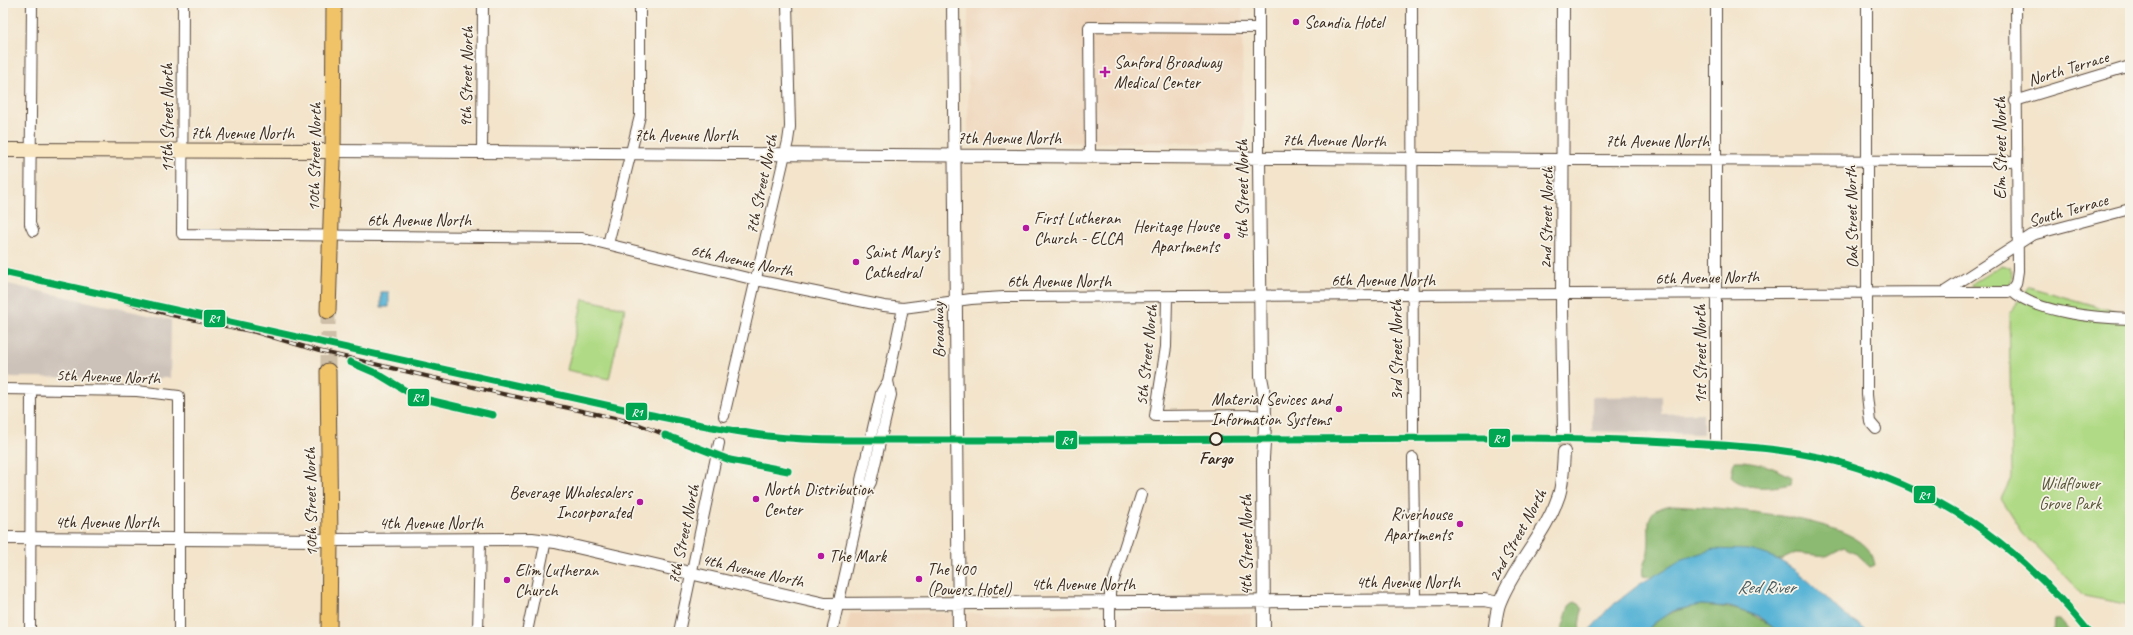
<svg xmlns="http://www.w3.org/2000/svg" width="2133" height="635" viewBox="0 0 2133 635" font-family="Caveat,sans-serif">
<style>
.built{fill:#efd6bb}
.industrial{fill:#cdc2b9}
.green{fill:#b0da85;stroke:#768252}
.forest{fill:#8cba72;stroke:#647248}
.water{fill:#58b4d6;stroke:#4a6f7a}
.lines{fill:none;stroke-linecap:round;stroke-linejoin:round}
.tertiary-tunnel{stroke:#cebfa8;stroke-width:12;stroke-dasharray:12 6;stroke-linecap:butt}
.primary-tunnel{stroke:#cebfa8;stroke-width:15;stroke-dasharray:15 8;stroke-linecap:butt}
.minor-casing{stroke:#574638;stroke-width:12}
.tertiary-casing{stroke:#574638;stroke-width:14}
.secondary-casing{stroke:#574638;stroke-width:16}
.primary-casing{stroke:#574638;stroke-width:17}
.minor{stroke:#fff;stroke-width:10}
.tertiary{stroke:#fff;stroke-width:12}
.secondary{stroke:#f9e7c3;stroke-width:14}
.primary{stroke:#f0c369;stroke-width:15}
.rail-casing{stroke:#3b2a1e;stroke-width:4}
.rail{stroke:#f7f3e8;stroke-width:2.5;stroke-dasharray:8;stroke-linecap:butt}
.rail-1-casing{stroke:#f7f3e8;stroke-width:10}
.rail-1{stroke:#00a651;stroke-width:7}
.poi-dot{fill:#b5179e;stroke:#f7f3e8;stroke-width:1.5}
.stop-dot{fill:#f7f3e8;stroke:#3b2a1e;stroke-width:2}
.labels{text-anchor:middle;stroke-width:3.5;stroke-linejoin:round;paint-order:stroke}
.poi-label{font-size:17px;fill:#3b2a1e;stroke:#f7f3e8;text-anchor:start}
.street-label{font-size:17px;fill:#3b2a1e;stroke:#f7f3e8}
.stop-label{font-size:17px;font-weight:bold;fill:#3b2a1e;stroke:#f7f3e8}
.park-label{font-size:17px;fill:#585638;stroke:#f7f3e8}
.water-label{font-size:18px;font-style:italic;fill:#455a5e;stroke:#f7f3e8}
.line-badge{stroke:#f7f3e8;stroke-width:1.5}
.badge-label{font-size:11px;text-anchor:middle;font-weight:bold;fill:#fff}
</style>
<rect width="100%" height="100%" fill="#f7f3e8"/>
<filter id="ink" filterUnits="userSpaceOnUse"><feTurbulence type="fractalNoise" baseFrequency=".025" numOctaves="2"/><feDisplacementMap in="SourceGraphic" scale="8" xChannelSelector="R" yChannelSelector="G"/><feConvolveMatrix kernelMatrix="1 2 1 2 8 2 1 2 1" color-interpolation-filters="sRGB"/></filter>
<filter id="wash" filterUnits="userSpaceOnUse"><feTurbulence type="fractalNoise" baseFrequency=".012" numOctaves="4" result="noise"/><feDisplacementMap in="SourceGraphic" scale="16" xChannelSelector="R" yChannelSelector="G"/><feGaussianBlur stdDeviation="0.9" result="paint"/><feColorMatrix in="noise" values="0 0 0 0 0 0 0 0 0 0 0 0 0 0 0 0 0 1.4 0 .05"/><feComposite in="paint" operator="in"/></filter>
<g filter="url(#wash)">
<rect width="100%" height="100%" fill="#f3e4cb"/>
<!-- built -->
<path class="built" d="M 968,3 L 1242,3 L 1243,142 L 968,143 Z
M 850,613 L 1251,614 L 1251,632 L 846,632 Z"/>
<!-- industrial -->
<path class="industrial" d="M 3,283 L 171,320 L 170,378 L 3,377 Z
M 1662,396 L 1662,414 L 1703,413 L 1703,434 L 1592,431 L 1592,397 Z"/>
<!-- green -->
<path class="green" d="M 2002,265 L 2009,267 C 2013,273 2013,281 2008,287 L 1972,286 L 1973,283 Z
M 2029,287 L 2117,312 L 2130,313 L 2130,605 L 2084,596 L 2023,533 L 2001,499 L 2012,476 L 2009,314 Z
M 583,299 L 625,308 L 609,379 L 567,370 Z"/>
<!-- forest -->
<path class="forest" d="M 1734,461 C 1756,460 1773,467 1792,477 L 1791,484 C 1772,488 1746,491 1731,477 Z
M 1674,505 C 1716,508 1849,515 1871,553 C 1873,556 1874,561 1875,565 L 1870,567 L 1854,552 L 1844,547 L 1827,556 L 1796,553 L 1781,560 L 1748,550 L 1683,559 L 1653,577 L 1643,576 C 1641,566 1646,561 1648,552 C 1652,527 1639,508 1674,505 Z
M 1574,602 L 1579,604 L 1582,608 L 1579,626 L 1581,632 L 1561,632 L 1569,606 Z
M 1701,605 C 1737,608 1750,610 1779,632 L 1646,632 C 1664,612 1676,610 1701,605 Z
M 2054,620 L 2059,620 L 2069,632 L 2053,632 Z"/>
<!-- water -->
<path class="water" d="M 381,292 L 389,292 L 389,307 L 381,307 Z
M 1714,549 C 1725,550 1736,549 1747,550 C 1786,555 1813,585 1840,611 C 1848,619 1859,622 1866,632 L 1779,632 L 1758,616 L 1730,607 L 1701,605 L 1672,611 L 1653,624 L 1646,632 L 1588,632 L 1609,608 L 1640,584 L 1683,559 Z"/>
</g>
<g filter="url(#ink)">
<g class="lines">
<!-- tertiary-tunnel -->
<path class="tertiary-tunnel" d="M 1564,452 L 1564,433"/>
<!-- primary-tunnel -->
<path class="primary-tunnel" d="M 328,371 L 328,311"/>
<!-- minor casing -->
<g class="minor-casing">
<path id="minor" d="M 32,3 L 30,224 L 33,231
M 183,3 L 182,234 L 582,238 L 756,280 L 884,306 L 903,308 L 971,299 L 1004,297 L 1956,292 L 2008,292 L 2012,290
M 1259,3 L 1259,157
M 1412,3 L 1413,434
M 1716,3 L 1716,441
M 1867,3 L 1867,395 L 1870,422 L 1876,429
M 2015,101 L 2130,66
M 482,152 L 483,3
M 1090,156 L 1089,27 L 1259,28
M 1563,160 L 2016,161
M 608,244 L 640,116 L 640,3
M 2012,290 L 2016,284 L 2018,271 L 2016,4
M 2012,290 C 2034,313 2099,318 2130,319
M 1944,292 L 2032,235 L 2130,209
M 1167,297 L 1166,347 L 1155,416 L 1256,415
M 3,389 L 137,391 L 179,396 L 179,632
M 724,416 L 788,141 L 790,127 L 787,3
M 1413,458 L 1415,599
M 861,501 L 871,482 L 891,395 L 888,381
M 30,632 L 31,390
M 478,632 L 480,540
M 527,632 L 546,540
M 679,632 L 719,443
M 832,632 L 861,503 L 861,480 L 881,393 L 888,381 L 903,308
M 1110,632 L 1110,592 L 1141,495"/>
</g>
<!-- tertiary casing -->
<g class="tertiary-casing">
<path id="tertiary" d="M 953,3 L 959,632
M 1563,3 L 1562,309 L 1564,433
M 333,151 L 1563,160
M 1259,157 L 1261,377 C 1267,403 1265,432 1263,458 L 1264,632
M 3,538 L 330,540 L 532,539 L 555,542 L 825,604 L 1484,600 L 1499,603
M 1494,632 C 1496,622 1496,611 1500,602 C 1515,564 1546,534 1559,495 C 1563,482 1563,466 1564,452"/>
</g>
<!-- secondary casing -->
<g class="secondary-casing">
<path id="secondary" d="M 3,150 L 333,151"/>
</g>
<!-- primary casing -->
<g class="primary-casing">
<path id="primary" d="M 328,311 L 333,162 L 334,3
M 328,371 L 330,540 L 329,632"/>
</g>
<!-- minor -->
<use href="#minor" class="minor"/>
<!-- tertiary -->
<use href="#tertiary" class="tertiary"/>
<!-- secondary -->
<use href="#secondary" class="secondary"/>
<!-- primary -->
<use href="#primary" class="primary"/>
<!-- rail casing -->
<g class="rail-casing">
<path id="rail" d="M 88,291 L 171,315 L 255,332 L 319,351 L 503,394 L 615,418 L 640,425 L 730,460 L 788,471
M 358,365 L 378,374 L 416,397 L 493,415"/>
</g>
<!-- rail -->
<use href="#rail" class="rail"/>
<!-- rail-1 casing -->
<g class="rail-1-casing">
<path id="rail-1" d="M 3,272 L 642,413 C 687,422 731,432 777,437 C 814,441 852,440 890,440 C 951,440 1012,440 1072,440 C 1211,439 1350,438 1489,438 C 1555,438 1620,439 1686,443 C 1744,446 1803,449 1858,468 C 1955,499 2026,554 2089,632
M 350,362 L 378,374 L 416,397 L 493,415
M 665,435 L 730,460 L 788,471"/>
</g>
<!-- rail-1 -->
<use href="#rail-1" class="rail-1"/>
</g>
</g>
<!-- markers -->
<g class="poi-dot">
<circle cx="1296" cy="22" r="4"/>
<path d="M1103 66h4v4h4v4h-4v4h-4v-4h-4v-4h4z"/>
<circle cx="1026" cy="228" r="4"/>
<circle cx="1227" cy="236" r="4"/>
<circle cx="856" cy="262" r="4"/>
<circle cx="1339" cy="409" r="4"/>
<circle cx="756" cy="499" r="4"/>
<circle cx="640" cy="502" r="4"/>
<circle cx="1460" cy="524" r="4"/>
<circle cx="821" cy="556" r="4"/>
<circle cx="919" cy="579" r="4"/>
<circle cx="507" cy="580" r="4"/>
</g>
<circle class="stop-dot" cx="1216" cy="439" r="6"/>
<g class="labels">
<!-- poi labels -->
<g class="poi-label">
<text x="1304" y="28">Scandia Hotel</text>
<text x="1114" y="68">Sanford Broadway<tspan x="1114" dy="20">Medical Center</tspan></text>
<text x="1034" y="224">First Lutheran<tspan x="1034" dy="20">Church - ELCA</tspan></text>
<text x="1219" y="232" text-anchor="end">Heritage House<tspan x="1219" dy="20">Apartments</tspan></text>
<text x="864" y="258">Saint Mary's<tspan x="864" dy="20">Cathedral</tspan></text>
<text x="1331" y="405" text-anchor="end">Material Sevices and<tspan x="1331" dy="20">Information Systems</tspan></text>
<text x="764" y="495">North Distribution<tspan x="764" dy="20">Center</tspan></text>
<text x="632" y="498" text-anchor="end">Beverage Wholesalers<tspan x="632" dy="20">Incorporated</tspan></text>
<text x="1452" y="520" text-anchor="end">Riverhouse<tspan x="1452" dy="20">Apartments</tspan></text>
<text x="829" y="562">The Mark</text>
<text x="927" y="575">The 400<tspan x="927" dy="20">(Powers Hotel)</tspan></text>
<text x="515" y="576">Elim Lutheran<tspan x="515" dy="20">Church</tspan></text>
</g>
<!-- street labels -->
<g class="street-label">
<text transform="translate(2068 68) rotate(-17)" y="6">North Terrace</text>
<text transform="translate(466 77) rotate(-89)" y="6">9th Street North</text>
<text transform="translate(167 118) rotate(-90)" y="6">11th Street North</text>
<text x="242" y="139">7th Avenue North</text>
<text x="686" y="141">7th Avenue North</text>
<text x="1009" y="144">7th Avenue North</text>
<text transform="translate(1334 140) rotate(1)" y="6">7th Avenue North</text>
<text x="1657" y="147">7th Avenue North</text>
<text transform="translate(2000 148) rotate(-90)" y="6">Elm Street North</text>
<text transform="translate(314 157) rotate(-89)" y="6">10th Street North</text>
<text transform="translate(761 184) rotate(-78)" y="6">7th Street North</text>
<text transform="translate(1242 190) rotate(-90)" y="6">4th Street North</text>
<text transform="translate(2068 210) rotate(-16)" y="6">South Terrace</text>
<text transform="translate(1851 217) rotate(-91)" y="6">Oak Street North</text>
<text transform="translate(1546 218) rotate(-89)" y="6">2nd Street North</text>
<text x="419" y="226">6th Avenue North</text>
<text transform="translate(742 260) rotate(12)" y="6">6th Avenue North</text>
<text transform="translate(1707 277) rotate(-1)" y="6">6th Avenue North</text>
<text x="1383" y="286">6th Avenue North</text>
<text x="1059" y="287">6th Avenue North</text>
<text transform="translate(938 330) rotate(-91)" y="6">Broadway</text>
<text transform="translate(1396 350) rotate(-90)" y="6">3rd Street North</text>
<text transform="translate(1700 354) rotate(-90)" y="6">1st Street North</text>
<text transform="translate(1146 355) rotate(-84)" y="6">5th Street North</text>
<text transform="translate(108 376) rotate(2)" y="6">5th Avenue North</text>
<text transform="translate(310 502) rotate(-91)" y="6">10th Street North</text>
<text x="107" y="528">4th Avenue North</text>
<text x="431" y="529">4th Avenue North</text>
<text transform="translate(683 534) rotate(-78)" y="6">7th Street North</text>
<text transform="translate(1517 535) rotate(-61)" y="6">2nd Street North</text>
<text transform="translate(1246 545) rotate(-90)" y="6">4th Street North</text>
<text transform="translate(753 570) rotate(13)" y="6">4th Avenue North</text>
<text x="1408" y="588">4th Avenue North</text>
<text x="1083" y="590">4th Avenue North</text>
</g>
<!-- stop labels -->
<g class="stop-label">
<text x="1216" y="464">Fargo</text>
</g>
<!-- park labels -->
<g class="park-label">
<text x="2070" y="489">Wildflower<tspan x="2070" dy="20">Grove Park</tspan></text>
</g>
<!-- water labels -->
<g class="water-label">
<text x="1766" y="593">Red River</text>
</g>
</g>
<g class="line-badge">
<rect x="203" y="309" width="23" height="19" rx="4" fill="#00a651"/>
<rect x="407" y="388" width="23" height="19" rx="4" fill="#00a651"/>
<rect x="625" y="402" width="23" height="19" rx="4" fill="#00a651"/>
<rect x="1488" y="428" width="23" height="20" rx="4" fill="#00a651"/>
<rect x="1055" y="430" width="23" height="20" rx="4" fill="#00a651"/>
<rect x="1913" y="485" width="23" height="19" rx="4" fill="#00a651"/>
</g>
<g class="badge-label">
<text x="214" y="322">R1</text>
<text x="418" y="401">R1</text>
<text x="637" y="416">R1</text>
<text x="1499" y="442">R1</text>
<text x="1067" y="444">R1</text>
<text x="1924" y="499">R1</text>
</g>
<!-- margin -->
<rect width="2133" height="635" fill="none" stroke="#f7f3e8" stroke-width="16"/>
</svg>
